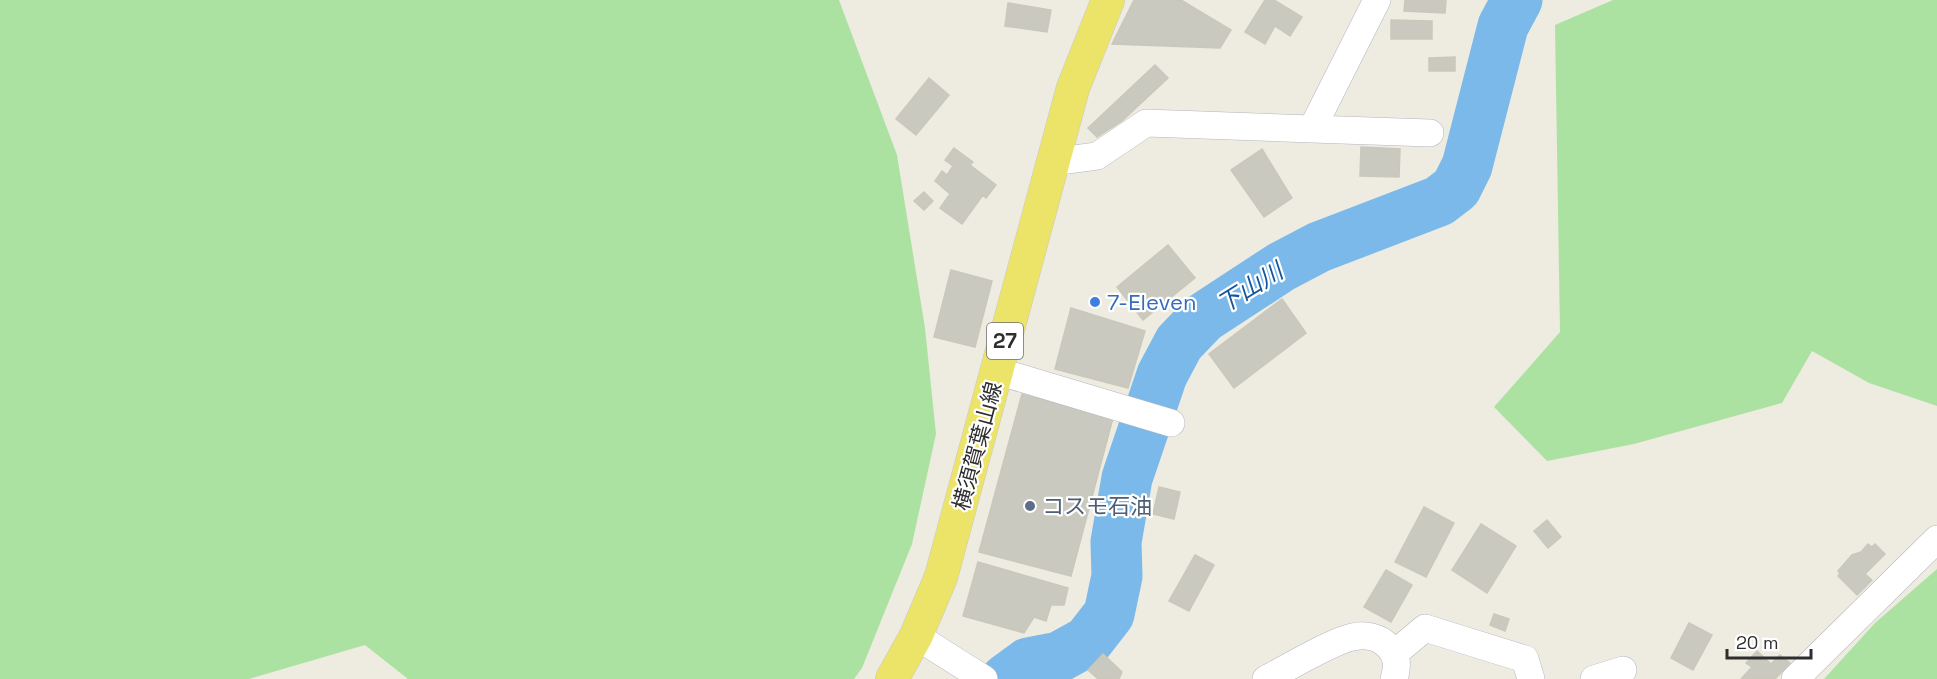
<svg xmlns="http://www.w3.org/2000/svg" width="1937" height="679" viewBox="0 0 1937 679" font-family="'Space Grotesk','Noto Sans JP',sans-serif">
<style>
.green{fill:#ace2a1}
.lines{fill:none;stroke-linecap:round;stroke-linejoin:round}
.river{stroke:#7ab9ea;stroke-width:51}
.building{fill:#cac9bf;stroke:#cac7bb;stroke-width:1.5}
.street-casing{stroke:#b4b5c0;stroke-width:28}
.primary-casing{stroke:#c9c9c9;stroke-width:34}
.street{stroke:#fff;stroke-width:27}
.primary{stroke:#ebe469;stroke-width:33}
.shop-dot{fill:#3f7fe0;stroke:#fff;stroke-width:2}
.service-dot{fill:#5c6f8a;stroke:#fff;stroke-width:2}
.labels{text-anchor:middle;stroke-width:4.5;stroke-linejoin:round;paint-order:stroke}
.shield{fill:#fff;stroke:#6d6d6d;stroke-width:1.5}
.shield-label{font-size:21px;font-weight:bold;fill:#2e2e2e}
.shop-label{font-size:22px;fill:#366cbe;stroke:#fff;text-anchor:start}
.street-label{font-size:22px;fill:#2e2e2e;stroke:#fff}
.service-label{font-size:22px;fill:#4e5e75;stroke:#fff;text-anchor:start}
.water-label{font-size:24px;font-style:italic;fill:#14559c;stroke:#fff}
</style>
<rect width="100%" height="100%" fill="#eeebe1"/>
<!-- green -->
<path class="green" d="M 0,0 L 839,0 L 897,155 L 925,328 L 936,434 L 912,544 L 862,668 L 854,679 L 408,679 L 365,645 L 249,679 L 0,679 Z
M 1613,0 L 1937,0 L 1937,406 L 1869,383 L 1812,351 L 1782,403 L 1634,444 L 1547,461 L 1494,407 L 1560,332 L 1555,25 Z
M 1937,569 L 1937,679 L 1824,679 L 1875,623 Z"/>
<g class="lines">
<!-- river -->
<path class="river" d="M 1006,679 L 1028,663 L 1059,657 L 1088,641 L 1109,614 L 1117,576 L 1116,542 L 1127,478 L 1162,375 L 1179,343 L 1203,318 L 1281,267 L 1319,247 L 1439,201 L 1456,188 L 1467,166 L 1503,26 L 1517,0"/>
</g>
<!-- building -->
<path class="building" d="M 1134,0 L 1181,0 L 1231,30 L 1220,48 L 1112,44 Z
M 1265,0 L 1274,0 L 1302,17 L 1290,36 L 1275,26 L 1265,44 L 1245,32 Z
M 1405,0 L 1446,0 L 1445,13 L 1404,11 Z
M 1008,3 L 1051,10 L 1047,32 L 1005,26 Z
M 1391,20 L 1432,21 L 1432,39 L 1391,39 Z
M 1455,57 L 1455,71 L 1429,71 L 1429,58 Z
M 1155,65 L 1168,78 L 1122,121 L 1097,137 L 1088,128 Z
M 929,78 L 949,95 L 916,135 L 896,119 Z
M 1361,147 L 1400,149 L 1399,177 L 1360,176 Z
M 954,148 L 973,162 L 970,165 L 996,185 L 986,198 L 983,195 L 962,224 L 940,208 L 950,194 L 935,181 L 942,171 L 947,175 L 953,166 L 945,160 Z
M 1262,149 L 1292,198 L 1264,217 L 1231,170 Z
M 924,192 L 933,201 L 924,210 L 914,201 Z
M 1168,245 L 1195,278 L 1143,320 L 1117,287 Z
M 951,270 L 992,281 L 975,347 L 934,337 Z
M 1282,299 L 1306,333 L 1234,388 L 1209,354 Z
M 1071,308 L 1145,331 L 1128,388 L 1055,369 Z
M 1022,394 L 1113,418 L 1071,576 L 979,552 Z
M 1159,487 L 1180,492 L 1174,519 L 1153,514 Z
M 1424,507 L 1454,523 L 1426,577 L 1395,562 Z
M 1547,520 L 1561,537 L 1548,548 L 1534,531 Z
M 1481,524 L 1516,546 L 1487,593 L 1452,570 Z
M 1868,544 L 1872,547 L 1875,544 L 1885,554 L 1865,574 L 1872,580 L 1857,595 L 1838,576 L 1840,573 L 1838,571 L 1852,555 L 1861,552 Z
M 1195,555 L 1214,565 L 1189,611 L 1169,601 Z
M 978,562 L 1068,588 L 1064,605 L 1051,605 L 1046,621 L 1034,617 L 1024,633 L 963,616 Z
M 1386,570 L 1412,585 L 1391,622 L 1364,607 Z
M 1494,614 L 1509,619 L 1505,631 L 1490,625 Z
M 1689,623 L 1712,635 L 1693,670 L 1671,658 Z
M 1757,651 L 1771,664 L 1780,655 L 1790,663 L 1775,679 L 1741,679 L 1752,667 L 1746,663 Z
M 1103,654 L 1122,672 L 1119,679 L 1098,679 L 1088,670 Z"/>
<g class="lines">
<!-- street casing -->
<g class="street-casing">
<path id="street" d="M 1312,129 L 1430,133
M 1052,162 L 1097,156 L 1146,123 L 1312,129 L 1377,0
M 997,371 L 1171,423
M 916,636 L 984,679
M 1395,653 L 1425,628 L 1525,659 L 1531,679
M 1266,679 C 1286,669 1334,640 1353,637 C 1366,634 1379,637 1388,646 C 1398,656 1398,666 1394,679
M 1594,679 L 1623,670
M 1795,679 L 1937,539"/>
</g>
<!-- primary casing -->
<g class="primary-casing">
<path id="primary" d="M 892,679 L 916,636 L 941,577 L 1073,88 L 1108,0"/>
</g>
<!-- street -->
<use href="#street" class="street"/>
<!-- primary -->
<use href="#primary" class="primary"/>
</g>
<!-- markers -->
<circle class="shop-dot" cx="1095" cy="302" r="6"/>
<circle class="service-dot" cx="1030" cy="506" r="6"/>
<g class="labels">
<!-- shield labels -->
<rect class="shield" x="987" y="323" width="36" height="36" rx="4.5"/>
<g class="shield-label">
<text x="1005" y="348">27</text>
</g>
<!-- shop labels -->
<g class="shop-label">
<text x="1107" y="310">7-Eleven</text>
</g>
<!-- street labels -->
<g class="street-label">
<text transform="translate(977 446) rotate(-75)" y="8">横須賀葉山線</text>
</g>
<!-- service labels -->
<g class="service-label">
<text x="1042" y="514">コスモ石油</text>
</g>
<!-- water labels -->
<g class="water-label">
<text transform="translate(1250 288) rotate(-32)" y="8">下山川</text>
</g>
</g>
<!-- scale -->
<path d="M1727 649v9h84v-9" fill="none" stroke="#2e2e2e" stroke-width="3"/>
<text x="1736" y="649" font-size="18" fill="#2e2e2e" stroke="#ffffff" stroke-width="4.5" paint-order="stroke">20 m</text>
</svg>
